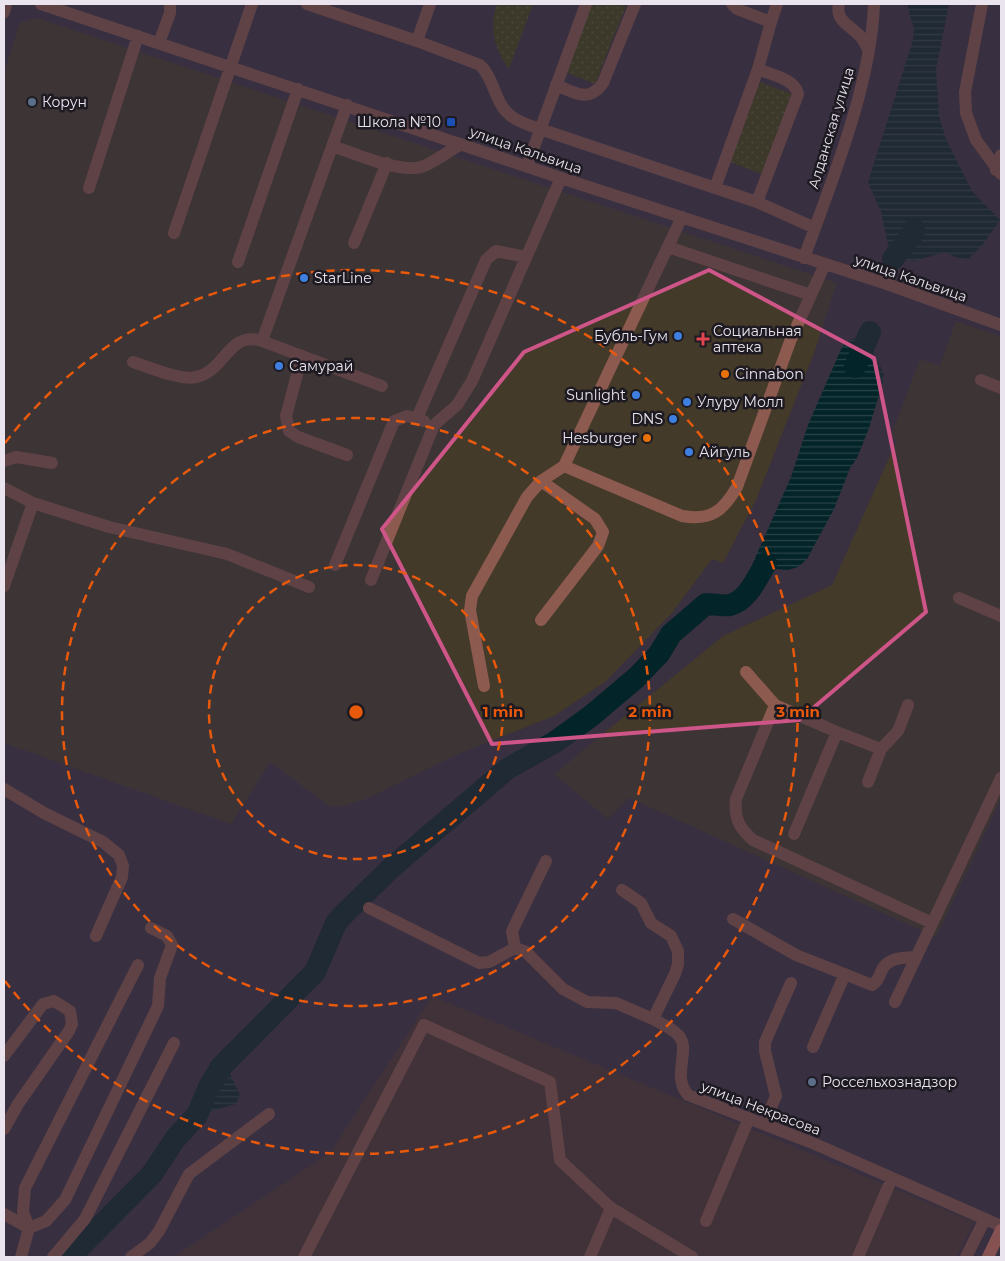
<svg xmlns="http://www.w3.org/2000/svg" width="1005" height="1261" viewBox="0 0 1005 1261" font-family="Montserrat,sans-serif">
<style>
.commercial{fill:#443a2a}
.industrial{fill:#49372f}
.park{fill:url(#park-dots)}
.water{fill:url(#water-rules)}
.lines{fill:none;stroke-linecap:round;stroke-linejoin:round}
.river{stroke:#032429;stroke-width:22}
.minor{stroke:#8d5a4f;stroke-width:12}
.major{stroke:#e37c67;stroke-width:12}
.marked{fill:none;stroke:#ce5587;stroke-width:4;stroke-linejoin:round}
.ring{fill:none;stroke:#e8590c;stroke-width:2.5;stroke-dasharray:9 6}
.service-dot{fill:#5c6f8a;stroke:#1e1a21;stroke-width:2}
.transit-dot{fill:#1a4fb4;stroke:#1e1a21;stroke-width:2}
.shop-dot{fill:#3f7fe0;stroke:#1e1a21;stroke-width:2}
.health-dot{fill:#e0444e;stroke:#1e1a21;stroke-width:2}
.food-dot{fill:#e8710a;stroke:#1e1a21;stroke-width:2}
.labels{text-anchor:middle;stroke-width:5;stroke-linejoin:round;paint-order:stroke}
.poi-label{font-size:14px;fill:#eae4ef;stroke:#1e1a21;text-anchor:start}
.street-label{font-size:14px;fill:#eae4ef;stroke:#1e1a21}
.centre{fill:#e8590c;stroke:#1e1a21;stroke-width:2.5}
.ring-label{font-size:15px;text-anchor:middle;font-weight:bold;fill:#e8590c;stroke:#1e1a21;stroke-width:5;stroke-linejoin:round;paint-order:stroke}
</style>
<defs>
<pattern id="park-dots" width="8" height="8" patternUnits="userSpaceOnUse" patternTransform="scale(1.25)"><rect width="8" height="8" fill="#414611"/><path d="M2 2h.1M6 6h.1" fill="none" stroke="#5d6134" stroke-width="1.8" stroke-linecap="round"/></pattern>
<pattern id="water-rules" width="6" height="5" patternUnits="userSpaceOnUse" patternTransform="scale(1.25)"><rect width="6" height="5" fill="#032429"/><path d="M0 2.5h6" fill="none" stroke="#284448"/></pattern>
</defs>
<rect width="100%" height="100%" fill="#393040"/>
<!-- commercial -->
<path class="commercial" d="M 37,18 L 837,283 L 814,353 L 756,500 L 723,563 L 712,559 L 672,613 L 605,682 L 554,716 L 456,755 L 366,799 L 343,806 L 329,806 L 270,762 L 231,824 L 4,743 L 4,72 L 20,23 Z
M 956,321 L 1001,337 L 1001,799 L 936,937 L 629,798 L 608,819 L 554,774 L 723,636 L 832,585 L 897,440 L 890,438 L 920,359 L 940,366 Z"/>
<!-- industrial -->
<path class="industrial" d="M 432,996 L 974,1222 L 957,1257 L 174,1257 L 331,1152 Z"/>
<!-- park -->
<path class="park" d="M 497,4 L 533,4 L 509,69 C 494,49 489,27 497,4 Z
M 589,4 L 620,4 L 626,6 L 595,84 L 563,71 Z
M 760,82 L 792,94 L 762,174 L 730,162 Z"/>
<!-- water -->
<path class="water" d="M 907,4 L 949,4 L 936,70 L 939,116 L 946,139 L 972,191 L 1000,220 L 984,243 L 968,259 L 955,257 L 946,252 L 914,261 L 903,259 L 888,245 L 881,212 L 868,182 L 913,40 L 914,29 Z
M 872,338 L 874,353 L 884,374 L 882,385 L 869,428 L 857,458 L 850,468 L 834,509 L 807,559 L 798,567 L 788,570 L 776,569 L 766,573 L 751,589 L 745,581 L 791,477 L 808,425 L 842,347 L 850,339 Z
M 223,1058 L 240,1095 L 236,1104 L 197,1115 L 202,1083 Z"/>
<g class="lines">
<!-- river -->
<path class="river" d="M 893,259 L 914,232 L 914,229
M 855,367 L 870,332
M 70,1257 L 152,1174 L 175,1139 L 197,1115 L 209,1087 L 221,1067 L 315,972 L 336,923 L 343,915 L 391,868 L 507,769 L 555,742 L 591,716 L 636,678 L 659,654 L 671,634 L 706,604 C 713,604 723,606 730,605 C 748,600 757,578 766,563"/>
<!-- minor -->
<path class="minor" d="M 41,4 L 561,178 L 887,284 L 1001,325
M 307,4 L 417,41 L 480,65 C 495,79 494,103 511,116 C 518,122 531,126 540,129 L 757,202 L 815,228
M 839,4 C 835,21 850,25 860,36 C 864,40 866,46 869,51
M 982,4 L 965,92 L 966,113 L 976,140 L 1001,174
M 4,12 L 6,4
M 771,22 L 777,4
M 417,41 L 430,4
M 159,43 L 170,13 L 170,4
M 556,85 C 575,92 588,104 603,83 L 635,4
M 347,105 L 262,341 L 382,386
M 332,146 C 354,153 402,175 424,166 C 436,161 449,151 461,144
M 527,166 L 586,4
M 996,170 L 1001,155
M 89,188 L 138,36
M 715,188 L 758,69 L 771,22 L 737,9 L 732,4
M 757,202 L 798,94 C 795,79 772,75 758,69
M 682,217 L 564,466 L 682,516 C 711,521 723,511 737,487 L 791,339 L 825,264
M 174,233 L 252,4
M 354,243 L 387,163
M 668,247 L 811,295
M 804,258 C 832,180 871,86 874,4
M 238,262 L 298,89
M 302,356 L 286,416 L 289,431 L 298,437 L 347,455
M 133,362 C 149,367 181,381 196,377 C 226,371 228,330 262,341
M 981,380 L 1001,388
M 417,418 L 486,260 L 496,251 L 526,257
M 4,461 L 16,457 L 52,463
M 4,488 L 33,503 L 109,527 L 227,554 L 309,587
M 335,565 L 394,421 L 407,416 L 424,421
M 371,580 L 434,425 L 457,405 L 472,381 L 561,178
M 4,586 L 33,503
M 959,598 L 1001,616
M 541,620 L 598,546 L 603,532 L 595,519 L 541,481 L 564,466
M 746,672 L 775,705
M 484,686 L 470,610 L 472,596 L 527,497 L 541,481
M 837,732 L 881,749 L 898,731 L 908,705
M 868,782 L 881,749
M 4,789 L 44,813 L 103,842 L 119,855 L 123,866 L 122,877 L 96,936
M 794,834 L 837,732 L 775,705 L 736,799 C 734,818 739,828 753,840 L 932,923
M 546,861 L 512,931 L 515,948 L 526,952 L 563,989 L 587,1002 L 616,1003 L 653,1019
M 622,890 L 641,903 L 651,923 L 671,936 L 678,951 L 678,964 L 675,974 L 653,1019 C 660,1023 670,1027 676,1033 C 694,1047 670,1074 688,1095 L 815,1144 L 1001,1226
M 369,908 L 479,963 L 489,962 L 515,948
M 733,919 L 796,955 L 872,985 C 877,982 879,978 881,972 C 887,957 902,958 916,957
M 895,1002 L 1001,778
M 813,1047 L 845,974
M 4,1056 L 43,1004 L 54,1001 L 70,1011 L 72,1024 L 69,1031 L 18,1104 L 4,1129
M 764,1124 L 776,1096 L 765,1051 L 765,1042 L 791,983
M 611,1208 L 692,1257
M 4,1214 L 29,1228 L 46,1221 L 65,1200 L 158,1006 L 160,978 L 172,945 L 167,936 L 151,928
M 706,1221 L 749,1118
M 21,1257 L 29,1228 L 23,1212 L 25,1188 L 138,965
M 53,1257 L 85,1219 L 174,1043
M 131,1257 L 150,1243 L 159,1231 L 189,1174 L 269,1114
M 304,1257 L 424,1025 L 550,1082 L 560,1160 L 611,1208 L 590,1257
M 858,1257 L 892,1178
M 966,1257 L 985,1219"/>
<!-- major -->
<path class="major" d="M 988,1257 L 1001,1230"/>
</g>
<!-- marked area -->
<path d="M0 0H1005V1261H0ZM 709,270 L 874,358 L 926,612 L 799,720 L 492,744 L 382,529 L 524,352 Z" fill="#393040" fill-opacity=".55" fill-rule="evenodd"/>
<path class="marked" d="M 709,270 L 874,358 L 926,612 L 799,720 L 492,744 L 382,529 L 524,352 Z"/>
<!-- distance rings -->
<g class="ring">
<circle cx="356" cy="712" r="147"/>
<circle cx="356" cy="712" r="294"/>
<path d="M5 443A442 442 0 1 1 5 981"/>
</g>
<!-- markers -->
<g class="service-dot">
<circle cx="32" cy="102" r="5"/>
<circle cx="812" cy="1082" r="5"/>
</g>
<rect class="transit-dot" x="446" y="117" width="10" height="10" rx="2.5"/>
<g class="shop-dot">
<circle cx="304" cy="278" r="5"/>
<circle cx="678" cy="336" r="5"/>
<circle cx="279" cy="366" r="5"/>
<circle cx="636" cy="395" r="5"/>
<circle cx="687" cy="402" r="5"/>
<circle cx="673" cy="419" r="5"/>
<circle cx="689" cy="452" r="5"/>
</g>
<path class="health-dot" d="M700.5 331.5h5v5h5v5h-5v5h-5v-5h-5v-5h5z"/>
<g class="food-dot">
<circle cx="725" cy="374" r="5"/>
<circle cx="647" cy="438" r="5"/>
</g>
<g class="labels">
<!-- poi labels -->
<g class="poi-label">
<text x="42" y="107">Корун</text>
<text x="441" y="127" text-anchor="end">Школа №10</text>
<text x="314" y="283">StarLine</text>
<text x="713" y="336">Социальная<tspan x="713" dy="16">аптека</tspan></text>
<text x="668" y="341" text-anchor="end">Бубль-Гум</text>
<text x="289" y="371">Самурай</text>
<text x="735" y="379">Cinnabon</text>
<text x="626" y="400" text-anchor="end">Sunlight</text>
<text x="697" y="407">Улуру Молл</text>
<text x="663" y="424" text-anchor="end">DNS</text>
<text x="637" y="443" text-anchor="end">Hesburger</text>
<text x="699" y="457">Айгуль</text>
<text x="822" y="1087">Россельхознадзор</text>
</g>
<!-- street labels -->
<g class="street-label">
<text transform="translate(831 128) rotate(-73)" y="5">Алданская улица</text>
<text transform="translate(526 150) rotate(19)" y="5">улица Кальвица</text>
<text transform="translate(911 278) rotate(19)" y="5">улица Кальвица</text>
<text transform="translate(761 1108) rotate(21)" y="5">улица Некрасова</text>
</g>
</g>
<circle cx="356" cy="712" r="8" class="centre"/>
<g class="ring-label">
<text x="503" y="717">1 min</text>
<text x="650" y="717">2 min</text>
<text x="798" y="717">3 min</text>
</g>
<!-- border -->
<rect width="1005" height="1261" fill="none" stroke="#eae4ef" stroke-width="10"/>
</svg>
